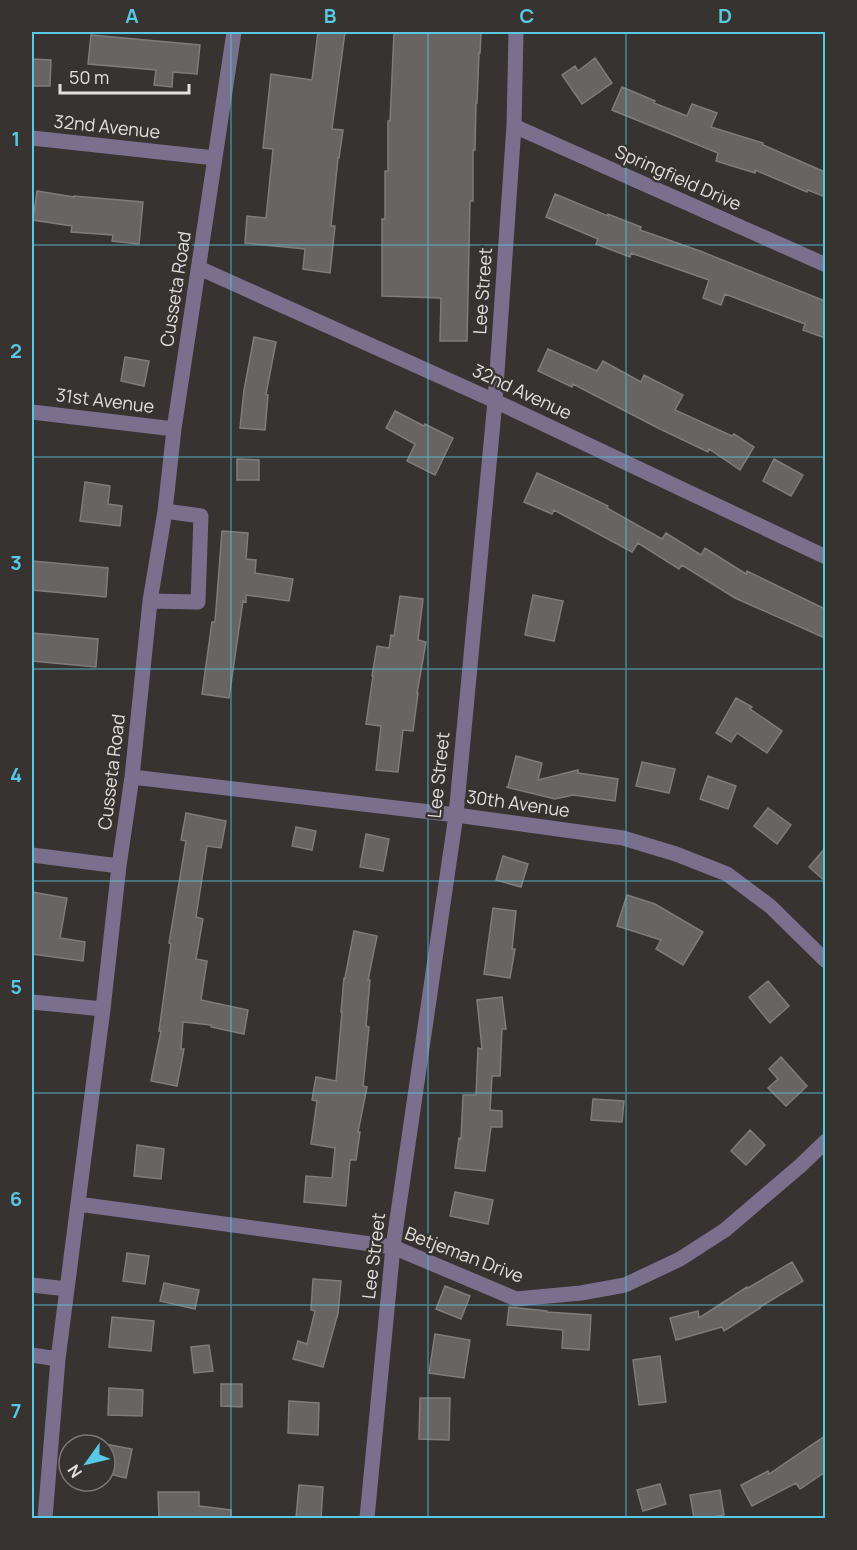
<svg xmlns="http://www.w3.org/2000/svg" width="857" height="1550" viewBox="0 0 857 1550" font-family="Manrope,sans-serif">
<style>
.building{fill:#676461;stroke:#7f7c79;stroke-width:1.5}
.lines{fill:none;stroke-linecap:round;stroke-linejoin:round}
.minor{stroke:#7a708d;stroke-width:15}
.grid{fill:none;stroke:#58c8e4;stroke-width:1.5;stroke-opacity:0.55}
.labels{text-anchor:middle;stroke-width:5;stroke-linejoin:round;paint-order:stroke}
.street-label{font-size:18px;fill:#e2e0df;stroke:#363331}
.neatline{fill:none;stroke:#58c8e4;stroke-width:2}
.grid-label{font-size:20px;text-anchor:middle;font-weight:bold;fill:#58c8e4}
</style>
<rect width="100%" height="100%" fill="#363331"/>
<!-- building -->
<path class="building" d="M 318,32 L 345,32 L 332,129 L 343,130 L 339,158 L 338,158 L 331,226 L 335,226 L 330,273 L 303,269 L 305,249 L 245,243 L 247,216 L 266,218 L 273,149 L 263,148 L 271,74 L 312,80 Z
M 394,32 L 481,32 L 480,53 L 479,53 L 477,103 L 476,103 L 475,150 L 473,150 L 473,201 L 470,201 L 467,341 L 440,341 L 441,298 L 382,296 L 382,219 L 385,219 L 385,171 L 388,171 L 388,121 L 390,121 Z
M 91,35 L 200,45 L 197,74 L 173,72 L 172,87 L 154,85 L 156,70 L 88,64 Z
M 595,58 L 612,83 L 582,104 L 562,75 L 575,66 L 578,71 Z
M 32,59 L 51,60 L 50,86 L 32,86 Z
M 622,87 L 655,101 L 654,103 L 687,116 L 692,104 L 717,113 L 711,127 L 763,143 L 763,145 L 825,172 L 825,197 L 808,190 L 807,192 L 755,170 L 755,173 L 716,161 L 718,153 L 612,110 Z
M 37,191 L 74,197 L 74,196 L 143,202 L 139,244 L 112,241 L 113,235 L 71,232 L 72,226 L 33,220 Z
M 555,194 L 608,216 L 608,214 L 641,227 L 640,230 L 700,251 L 825,301 L 825,338 L 803,330 L 805,324 L 725,294 L 721,305 L 703,298 L 709,280 L 631,253 L 630,257 L 596,244 L 598,239 L 546,217 Z
M 254,337 L 276,342 L 266,394 L 268,395 L 265,430 L 240,428 L 244,390 Z
M 548,349 L 597,371 L 603,361 L 641,382 L 644,375 L 683,395 L 675,410 L 732,436 L 734,434 L 754,447 L 740,470 L 709,449 L 708,452 L 660,429 L 573,384 L 572,387 L 538,371 Z
M 125,357 L 149,361 L 144,386 L 121,381 Z
M 395,411 L 424,426 L 425,424 L 453,438 L 435,475 L 407,461 L 415,444 L 386,428 Z
M 237,459 L 259,460 L 259,480 L 237,480 Z
M 774,459 L 803,475 L 791,496 L 763,481 Z
M 537,473 L 581,493 L 608,506 L 607,508 L 662,539 L 666,533 L 701,555 L 705,548 L 746,574 L 747,571 L 825,609 L 825,638 L 735,598 L 682,565 L 679,569 L 638,543 L 632,552 L 554,510 L 552,514 L 524,502 Z
M 85,482 L 110,486 L 108,504 L 122,506 L 120,526 L 80,521 Z
M 222,531 L 248,533 L 246,559 L 256,560 L 255,573 L 293,579 L 289,601 L 246,595 L 246,602 L 243,601 L 229,698 L 202,694 L 212,622 L 215,622 Z
M 32,561 L 108,568 L 106,597 L 32,590 Z
M 533,595 L 563,601 L 554,641 L 525,635 Z
M 400,596 L 423,599 L 418,640 L 426,642 L 417,693 L 418,693 L 413,731 L 403,730 L 398,772 L 376,770 L 381,726 L 366,724 L 373,676 L 372,676 L 377,646 L 389,648 L 391,635 L 394,636 Z
M 32,633 L 98,639 L 96,667 L 32,661 Z
M 736,698 L 752,707 L 750,709 L 782,731 L 767,753 L 737,733 L 731,742 L 716,733 Z
M 516,756 L 542,763 L 538,780 L 578,770 L 578,773 L 618,779 L 615,801 L 573,795 L 555,799 L 506,787 L 508,787 Z
M 642,762 L 675,769 L 669,793 L 636,786 Z
M 708,776 L 736,786 L 728,809 L 700,799 Z
M 768,808 L 791,825 L 777,844 L 754,826 Z
M 186,813 L 226,821 L 221,848 L 207,846 L 196,917 L 203,919 L 196,959 L 207,961 L 201,1000 L 248,1010 L 244,1034 L 211,1027 L 211,1025 L 183,1022 L 181,1049 L 184,1049 L 177,1086 L 151,1081 L 161,1031 L 159,1031 L 171,944 L 169,943 L 186,841 L 181,840 Z
M 296,827 L 316,831 L 312,850 L 292,846 Z
M 366,834 L 389,839 L 383,871 L 360,867 Z
M 825,848 L 825,881 L 809,867 Z
M 503,856 L 528,864 L 521,887 L 496,880 Z
M 32,892 L 67,898 L 60,938 L 85,942 L 83,961 L 32,954 Z
M 627,895 L 655,904 L 703,932 L 683,965 L 656,949 L 661,940 L 617,926 Z
M 493,908 L 516,911 L 512,949 L 515,949 L 510,978 L 484,974 Z
M 354,931 L 377,936 L 368,980 L 370,980 L 366,1026 L 369,1027 L 363,1086 L 367,1087 L 358,1132 L 360,1132 L 356,1160 L 350,1160 L 346,1206 L 304,1202 L 306,1176 L 332,1178 L 335,1148 L 311,1144 L 317,1101 L 312,1100 L 316,1077 L 336,1081 L 342,1012 L 341,1012 L 344,978 L 345,978 Z
M 768,981 L 789,1006 L 770,1023 L 749,997 Z
M 502,997 L 506,1029 L 502,1029 L 500,1076 L 492,1076 L 490,1110 L 502,1111 L 502,1127 L 491,1127 L 485,1171 L 455,1168 L 459,1138 L 461,1139 L 463,1095 L 476,1095 L 478,1048 L 482,1049 L 477,1000 Z
M 781,1057 L 807,1086 L 786,1106 L 768,1088 L 778,1079 L 769,1069 Z
M 593,1099 L 624,1101 L 622,1122 L 591,1120 Z
M 750,1130 L 765,1145 L 746,1165 L 731,1151 Z
M 137,1145 L 164,1149 L 161,1179 L 134,1176 Z
M 455,1192 L 493,1200 L 488,1224 L 450,1216 Z
M 127,1253 L 149,1256 L 145,1284 L 123,1281 Z
M 792,1262 L 803,1281 L 760,1307 L 760,1308 L 724,1331 L 722,1327 L 676,1340 L 670,1318 L 698,1311 L 699,1318 L 747,1287 L 748,1288 Z
M 313,1279 L 341,1281 L 338,1313 L 323,1367 L 293,1359 L 298,1341 L 307,1344 L 315,1311 L 311,1310 Z
M 164,1283 L 199,1290 L 195,1309 L 160,1301 Z
M 445,1286 L 470,1296 L 461,1319 L 436,1309 Z
M 509,1307 L 547,1311 L 547,1312 L 591,1315 L 589,1350 L 562,1348 L 563,1330 L 507,1325 Z
M 112,1317 L 154,1321 L 151,1351 L 109,1347 Z
M 435,1334 L 470,1340 L 464,1378 L 429,1373 Z
M 209,1345 L 213,1371 L 194,1373 L 191,1347 Z
M 660,1356 L 666,1402 L 639,1405 L 633,1360 Z
M 221,1384 L 242,1384 L 242,1407 L 221,1406 Z
M 109,1388 L 143,1390 L 142,1416 L 108,1415 Z
M 420,1398 L 450,1398 L 449,1440 L 419,1439 Z
M 289,1401 L 319,1403 L 318,1435 L 288,1433 Z
M 825,1436 L 825,1472 L 800,1489 L 796,1483 L 752,1506 L 741,1485 L 768,1471 L 769,1474 Z
M 105,1444 L 132,1449 L 126,1478 L 105,1473 Z
M 660,1484 L 666,1504 L 643,1511 L 637,1490 Z
M 299,1485 L 323,1487 L 321,1518 L 296,1518 Z
M 720,1490 L 724,1515 L 706,1518 L 694,1518 L 690,1495 Z
M 158,1492 L 199,1492 L 199,1506 L 231,1510 L 231,1518 L 159,1518 Z"/>
<g class="lines">
<!-- minor -->
<path class="minor" d="M 514,126 L 826,265
M 32,138 L 215,158
M 199,268 L 495,401 L 826,557
M 32,412 L 174,429
M 150,601 L 198,602 L 201,516 L 165,511
M 132,777 L 456,815 L 623,838 L 676,854 L 727,874 L 770,906 L 826,961
M 32,855 L 119,866
M 32,1002 L 103,1009
M 78,1204 L 393,1247 L 516,1299 L 581,1293 L 625,1285 L 680,1259 L 725,1230 L 800,1166 L 826,1141
M 32,1285 L 67,1289
M 32,1355 L 58,1359
M 45,1518 L 58,1359 L 103,1009 L 119,866 L 132,777 L 150,601 L 165,511 L 174,429 L 234,32
M 367,1518 L 393,1247 L 456,815 L 495,401 L 514,126 L 516,32"/>
</g>
<!-- grid -->
<path class="grid" d="M 231,32 L 231,1518M 428,32 L 428,1518M 626,32 L 626,1518M 32,245 L 826,245M 32,457 L 826,457M 32,669 L 826,669M 32,881 L 826,881M 32,1093 L 826,1093M 32,1305 L 826,1305"/>
<g class="labels">
<!-- street labels -->
<g class="street-label">
<text transform="translate(107 127) rotate(6)" y="6">32nd Avenue</text>
<text transform="translate(678 178) rotate(24)" y="6">Springfield Drive</text>
<text transform="translate(176 289) rotate(-81)" y="6">Cusseta Road</text>
<text transform="translate(483 291) rotate(-86)" y="6">Lee Street</text>
<text transform="translate(522 392) rotate(25)" y="6">32nd Avenue</text>
<text transform="translate(105 401) rotate(7)" y="6">31st Avenue</text>
<text transform="translate(112 772) rotate(-83)" y="6">Cusseta Road</text>
<text transform="translate(439 775) rotate(-84)" y="6">Lee Street</text>
<text transform="translate(518 804) rotate(8)" y="6">30th Avenue</text>
<text transform="translate(464 1255) rotate(21)" y="6">Betjeman Drive</text>
<text transform="translate(374 1256) rotate(-83)" y="6">Lee Street</text>
</g>
</g>
<!-- border -->
<rect width="857" height="1550" fill="none" stroke="#363331" stroke-width="66"/>
<!-- north arrow -->
<g transform="translate(87 1463) rotate(236)"><circle r="28" fill="#363331" stroke="#7b7877" stroke-width="1.5"/>
<path d="M0-4.5L10 22L0 15L-10 22Z" fill="#58c8e4"/>
<text y="-9" font-size="16" font-weight="bold" text-anchor="middle" fill="#e2e0df">N</text>
</g>
<!-- scale -->
<path d="M60 84v9h129v-9" fill="none" stroke="#e2e0df" stroke-width="3"/>
<text x="69" y="84" font-size="18" fill="#e2e0df" stroke="#363331" stroke-width="4.5" paint-order="stroke">50 m</text>
<rect x="33" y="33" width="791" height="1484" class="neatline"/>
<g class="grid-label">
<text x="132" y="23">A</text>
<text x="330" y="23">B</text>
<text x="527" y="23">C</text>
<text x="725" y="23">D</text>
<text x="16" y="146">1</text>
<text x="16" y="358">2</text>
<text x="16" y="570">3</text>
<text x="16" y="782">4</text>
<text x="16" y="994">5</text>
<text x="16" y="1206">6</text>
<text x="16" y="1418">7</text>
</g>
</svg>
